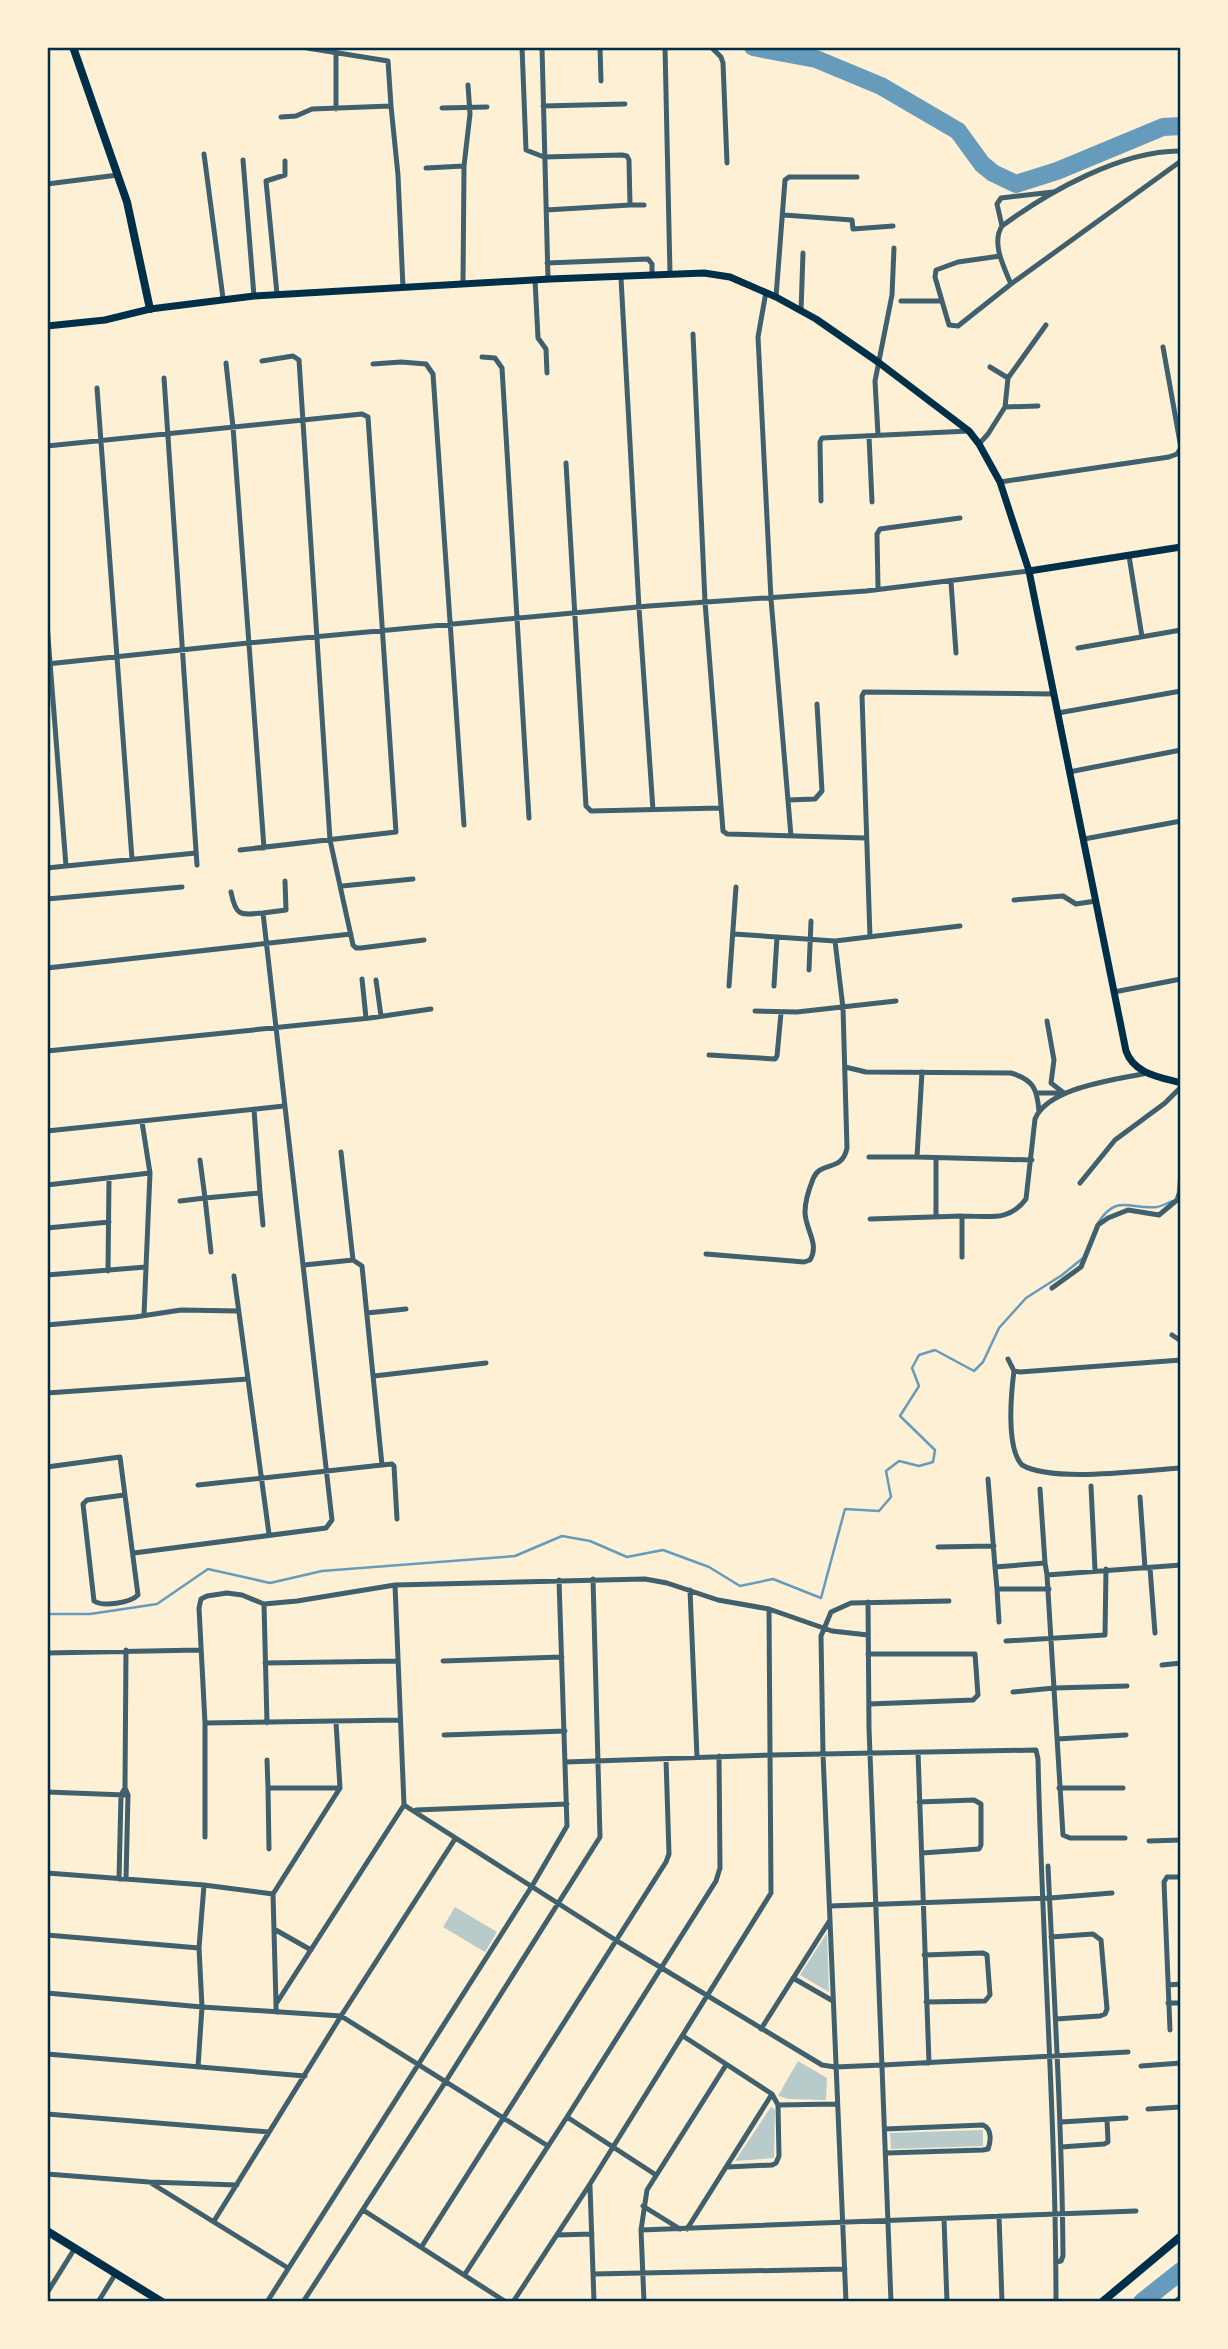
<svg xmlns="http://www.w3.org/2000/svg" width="1228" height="2349" viewBox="0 0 1228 2349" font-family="'Varela Round',sans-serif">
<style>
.green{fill:#b9caca}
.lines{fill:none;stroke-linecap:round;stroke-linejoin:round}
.stream{stroke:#669bbc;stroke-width:2.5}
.river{stroke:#669bbc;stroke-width:18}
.minor{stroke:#3f606c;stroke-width:5}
.secondary{stroke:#003049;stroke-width:7}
.primary{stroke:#003049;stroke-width:8}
.neatline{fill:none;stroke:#003049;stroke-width:2.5}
</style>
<rect width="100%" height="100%" fill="#fdf0d5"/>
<!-- green -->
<path class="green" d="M 455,1907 L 497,1932 L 485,1952 L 443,1927 Z
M 827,1933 L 829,1992 L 800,1975 Z
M 798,2061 L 827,2078 L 826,2100 L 789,2099 L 778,2096 Z
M 771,2107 L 775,2110 L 774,2158 L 735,2161 Z
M 983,2130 L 983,2146 L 891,2149 L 890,2133 Z"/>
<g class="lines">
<!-- stream -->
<path class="stream" d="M 1178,1191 L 1181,1158
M 1098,1223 C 1117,1193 1130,1210 1157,1207 C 1162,1206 1168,1203 1172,1201
M 47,1614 L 90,1614 L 157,1604 L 208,1569 L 270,1583 L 322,1571 L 515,1556 L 562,1536 L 590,1541 L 627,1557 L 663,1550 L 709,1567 L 740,1586 L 773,1579 L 821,1598 L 845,1509 L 879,1511 L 891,1497 L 886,1471 L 899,1461 L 919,1466 L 933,1462 L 935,1450 L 900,1416 L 919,1386 L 912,1368 L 919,1355 L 935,1350 L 974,1371 L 983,1362 L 999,1328 L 1026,1298 L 1062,1275 L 1083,1258"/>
<!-- river -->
<path class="river" d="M 753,47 L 816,59 L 881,86 L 958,131 L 982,164 L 993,173 L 1016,184 L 1057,171 L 1163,127 L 1181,126
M 1142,2302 L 1181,2271"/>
<!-- minor -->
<path class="minor" d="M 522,47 L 526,150 L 544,157 L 622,155 L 627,156 L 629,160 L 630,205 L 546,210
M 542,47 L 548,279
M 600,47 L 601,81
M 665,47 L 670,274
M 711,47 L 721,57 L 723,63 L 727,163
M 307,48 L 388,61 L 391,106
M 543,106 L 625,104
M 442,108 L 487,107
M 336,109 L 336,53
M 281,117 L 296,116 L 312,109 L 391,106 L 398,175 L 403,288
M 204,154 L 223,298
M 243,160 L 254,296
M 464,166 L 470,114 L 468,85
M 426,168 L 464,166 L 463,284
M 47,184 L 118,175
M 630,205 L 644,205
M 784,215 L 852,220 L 853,229 L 893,226
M 1002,226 L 997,204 L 1001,198 L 1053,192
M 1000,256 L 958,262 L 936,270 L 935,277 L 949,325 L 958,326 L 1011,284 L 1181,161
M 547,263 L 648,259 L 652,264 L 652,275
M 621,278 L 639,608 L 653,810
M 535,280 L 538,338 L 546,349 L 547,373
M 1011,284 C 1004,267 991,243 1002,226 C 1048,192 1122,150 1181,151
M 766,292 L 758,337 L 771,599 L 791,836
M 277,294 L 266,181 L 285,175 L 285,161
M 776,297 L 785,180 L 789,177 L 857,177
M 901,301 L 941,301
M 801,311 L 803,253
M 693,334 L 705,602 L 723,831 L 727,834 L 865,838
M 482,357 L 495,358 L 502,368 L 529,818
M 262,361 L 293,356 L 299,360 L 330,840 L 353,945 L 356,948 L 361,948 L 424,940
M 226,363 L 233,427 L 264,848
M 373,364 L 401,362 L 426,364 L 433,374 L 464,825
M 164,378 L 197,865
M 1008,378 L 1046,325
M 97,388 L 132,859
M 1005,407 L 1038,406
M 878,435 L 875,381 L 892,295 L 894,248
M 869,436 L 872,502
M 979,444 L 988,434 L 1005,407 L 1008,378 L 990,367
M 47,446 L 362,414 L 368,417 L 396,832 L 240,850
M 566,463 L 586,806 L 591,811 L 720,808
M 1000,482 L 1169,457 L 1177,454 L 1181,448 L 1163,347
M 821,501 L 820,442 L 822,438 L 969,431
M 1129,556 L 1142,637
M 951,582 L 956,653
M 878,589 L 877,534 L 880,529 L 960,518
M 47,624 L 66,866 L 196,853
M 1078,648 L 1181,630
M 47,664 L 248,643 L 649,606 L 866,591 L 1029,571
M 1058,713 L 1181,691
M 1069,772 L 1181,750
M 788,800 L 815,799 L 822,791 L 817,704
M 1084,839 L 1181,821
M 47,868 L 66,866
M 342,886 L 413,879
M 47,899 L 182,887
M 1014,900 L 1063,896 L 1076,904 L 1096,901
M 263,913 L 286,910 L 285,881
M 734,934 L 835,941 L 960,926
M 870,937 L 862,696 L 864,692 L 1054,694
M 47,968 L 351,934
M 809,970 L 811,921
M 362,979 L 366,1018
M 376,980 L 381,1016
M 729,986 L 736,887
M 774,986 L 777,937
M 1114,992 L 1181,979
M 755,1011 L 797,1012 L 896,1001
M 1047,1021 L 1054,1060 L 1051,1083 L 1064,1093
M 47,1051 L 370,1018 L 431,1009
M 709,1055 L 775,1059 L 777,1056 L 781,1013
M 845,1067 L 866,1072 L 1011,1073 C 1034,1080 1037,1089 1039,1111
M 922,1072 L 917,1157 L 1032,1160
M 1038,1093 L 1063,1093
M 142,1122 L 150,1173 L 144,1315
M 47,1131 L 284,1106
M 341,1152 L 353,1260
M 869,1157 L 917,1157
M 1080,1183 L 1115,1140 L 1165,1103 L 1181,1087
M 47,1185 L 150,1173
M 260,1193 L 263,1225
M 180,1201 L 205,1198 L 200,1160
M 936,1217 L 936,1158
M 870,1219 L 962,1216
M 47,1228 L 109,1222
M 211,1252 L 205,1198 L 260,1193 L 254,1109
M 706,1254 L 804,1262 L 810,1260 C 820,1244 805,1229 805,1212 C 805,1202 809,1189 813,1179 C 820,1160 842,1173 847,1148 L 843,1008 L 835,941
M 962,1257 L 962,1216 C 989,1216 1009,1222 1026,1199 L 1035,1119 C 1048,1087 1116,1080 1147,1073
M 304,1265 L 353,1260 L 362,1266 L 382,1465 L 392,1464 L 394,1466 L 397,1519
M 108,1271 L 109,1178
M 47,1275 L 146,1267
M 234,1276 L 269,1534
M 1052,1288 L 1081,1267 L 1098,1225 L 1108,1218 L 1128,1210 L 1159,1215 L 1177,1200 L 1181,1188
M 367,1313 L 406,1309
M 47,1325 L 135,1317 L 181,1310 L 238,1311
M 1172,1335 L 1181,1341
M 1008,1359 L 1014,1371 L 1020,1372 L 1181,1360
M 1014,1371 C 1011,1394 1006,1448 1022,1465 C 1053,1483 1143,1470 1181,1468
M 374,1376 L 486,1363
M 47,1393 L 248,1379
M 47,1467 L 120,1457 L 138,1595 C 130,1603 103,1607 94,1601 L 83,1504 L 87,1500 L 124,1495
M 988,1479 L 995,1567 L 1045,1563 L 1047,1575 L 1181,1565
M 198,1485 L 382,1465
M 1091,1486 L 1095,1570
M 1040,1489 L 1045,1563
M 1140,1497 L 1145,1568
M 938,1547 L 994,1546
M 134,1553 L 326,1528 L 332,1520 L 263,913 C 240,915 236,917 231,892
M 995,1567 L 997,1589 L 1049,1589
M 1150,1568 L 1155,1633
M 1047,1575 L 1063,1835 L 1070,1838 L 1125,1838
M 997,1589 L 999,1622
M 690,1590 L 697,1757
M 868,1602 L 869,1728 L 891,2302
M 264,1604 L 267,1723
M 1006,1641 L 1105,1635 L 1106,1569
M 47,1653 L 201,1650
M 868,1654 L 975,1654 L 978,1695 L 973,1700 L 869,1704
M 443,1661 L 562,1657
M 265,1663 L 398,1661
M 1162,1665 L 1181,1663
M 1013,1692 L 1054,1688 L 1127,1686
M 205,1723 L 400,1720
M 444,1735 L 565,1731
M 1057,1739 L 1126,1735
M 918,1752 L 929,2063
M 267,1760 L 268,1788
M 566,1762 L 771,1755 L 1036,1750 L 1038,1759 C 1042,1940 1056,2121 1056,2302
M 1059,1788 L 1123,1788
M 47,1792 L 125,1795
M 919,1802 L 974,1800 L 981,1804 L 981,1845 L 979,1849 L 922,1853
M 404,1805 L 617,1941 L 822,2065 L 835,2067 L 883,2065 L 1128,2052
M 416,1810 L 567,1804
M 205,1837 L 205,1723 L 199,1608 L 201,1599 L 207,1596 L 227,1593 L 242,1595 L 264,1604 L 297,1601 L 395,1585 L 645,1579 L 667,1583 L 718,1600 L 769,1609 L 832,1631 L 868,1635
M 1149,1841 L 1181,1840
M 269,1849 L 268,1788 L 340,1788
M 1048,1866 C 1054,1996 1062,2126 1063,2256 L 1061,2261 L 1056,2262
M 47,1873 L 204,1885 L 273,1894
M 119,1879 L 121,1795 L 125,1788
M 126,1879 L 128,1795 L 125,1788 L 126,1650
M 830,1906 L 1050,1898 L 1112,1893
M 274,1929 L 311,1950
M 47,1935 L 199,1948
M 1051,1937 L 1093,1934 L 1101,1940 L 1107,2009 L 1105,2014 L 1100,2016 L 1056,2019
M 924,1955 L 983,1953 L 987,1955 L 990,1995 L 985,2001 L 926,2002
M 793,1978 L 833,2001
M 1168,1985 L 1181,1984
M 47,1993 L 202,2007 L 341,2016 L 548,2146
M 1168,2003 L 1181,2003
M 276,2004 L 273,1894 L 340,1788 L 336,1722
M 276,2012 L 276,2004 L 404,1805 L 395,1585
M 761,2029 L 830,1920
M 1170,2030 L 1164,1882 L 1167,1877 L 1181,1877
M 683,2036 L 772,2094 L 778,2105 L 837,2104
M 47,2054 L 305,2076
M 1141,2066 L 1181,2063
M 198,2067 L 202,2007 L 199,1948 L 204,1885
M 1148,2109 L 1181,2107
M 47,2114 L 269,2132
M 567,2117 L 656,2175
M 1061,2122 L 1126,2118
M 885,2129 L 983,2125 C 992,2129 991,2141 988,2149 L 983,2150 L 886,2153
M 1061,2147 L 1104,2144 L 1108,2142 L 1107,2119
M 727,2167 L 772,2165 L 776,2163 L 779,2156 L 778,2105
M 47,2174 L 149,2182 L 237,2185
M 151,2183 L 288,2268
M 590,2186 L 594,2302
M 643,2206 L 680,2229
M 363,2210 L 506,2302
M 999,2216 L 1002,2302
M 944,2219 L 947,2302
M 214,2221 L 341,2016 L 455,1839
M 687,2229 L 772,2094
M 641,2230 L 1136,2211
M 557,2235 L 592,2234
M 422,2246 L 666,1862 L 669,1854 L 666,1759
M 465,2274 L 567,2117 L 716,1881 L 720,1868 L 719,1756
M 593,2274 L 845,2269
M 47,2293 L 75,2248
M 98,2302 L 116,2273
M 267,2302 L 532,1886 L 567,1826 L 559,1580
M 303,2302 L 446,2081 L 600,1837 L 593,1579
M 513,2302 L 590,2184 L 771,1893 L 769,1609
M 644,2302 L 641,2230 L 647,2190 L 726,2065
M 846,2302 L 823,1754 L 821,1636 L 831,1612 L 851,1603 L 949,1601
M 1175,2302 L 1181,2297"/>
<!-- secondary -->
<path class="secondary" d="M 47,326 L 105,320 L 150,309 L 254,296 L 550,279 L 704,273 L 730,277 L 776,297 L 816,319 L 878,362 L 969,431 L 979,444 L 1000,482 L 1029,571 L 1126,1051 C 1134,1074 1160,1077 1181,1083
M 1029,571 L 1181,547"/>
<!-- primary -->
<path class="primary" d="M 73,47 L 127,202 L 150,309
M 47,2231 L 162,2302
M 1102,2302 L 1181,2236"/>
</g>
<!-- border -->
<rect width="1228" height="2349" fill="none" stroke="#fdf0d5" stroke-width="98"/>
<rect x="49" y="49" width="1130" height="2251" class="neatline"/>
</svg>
